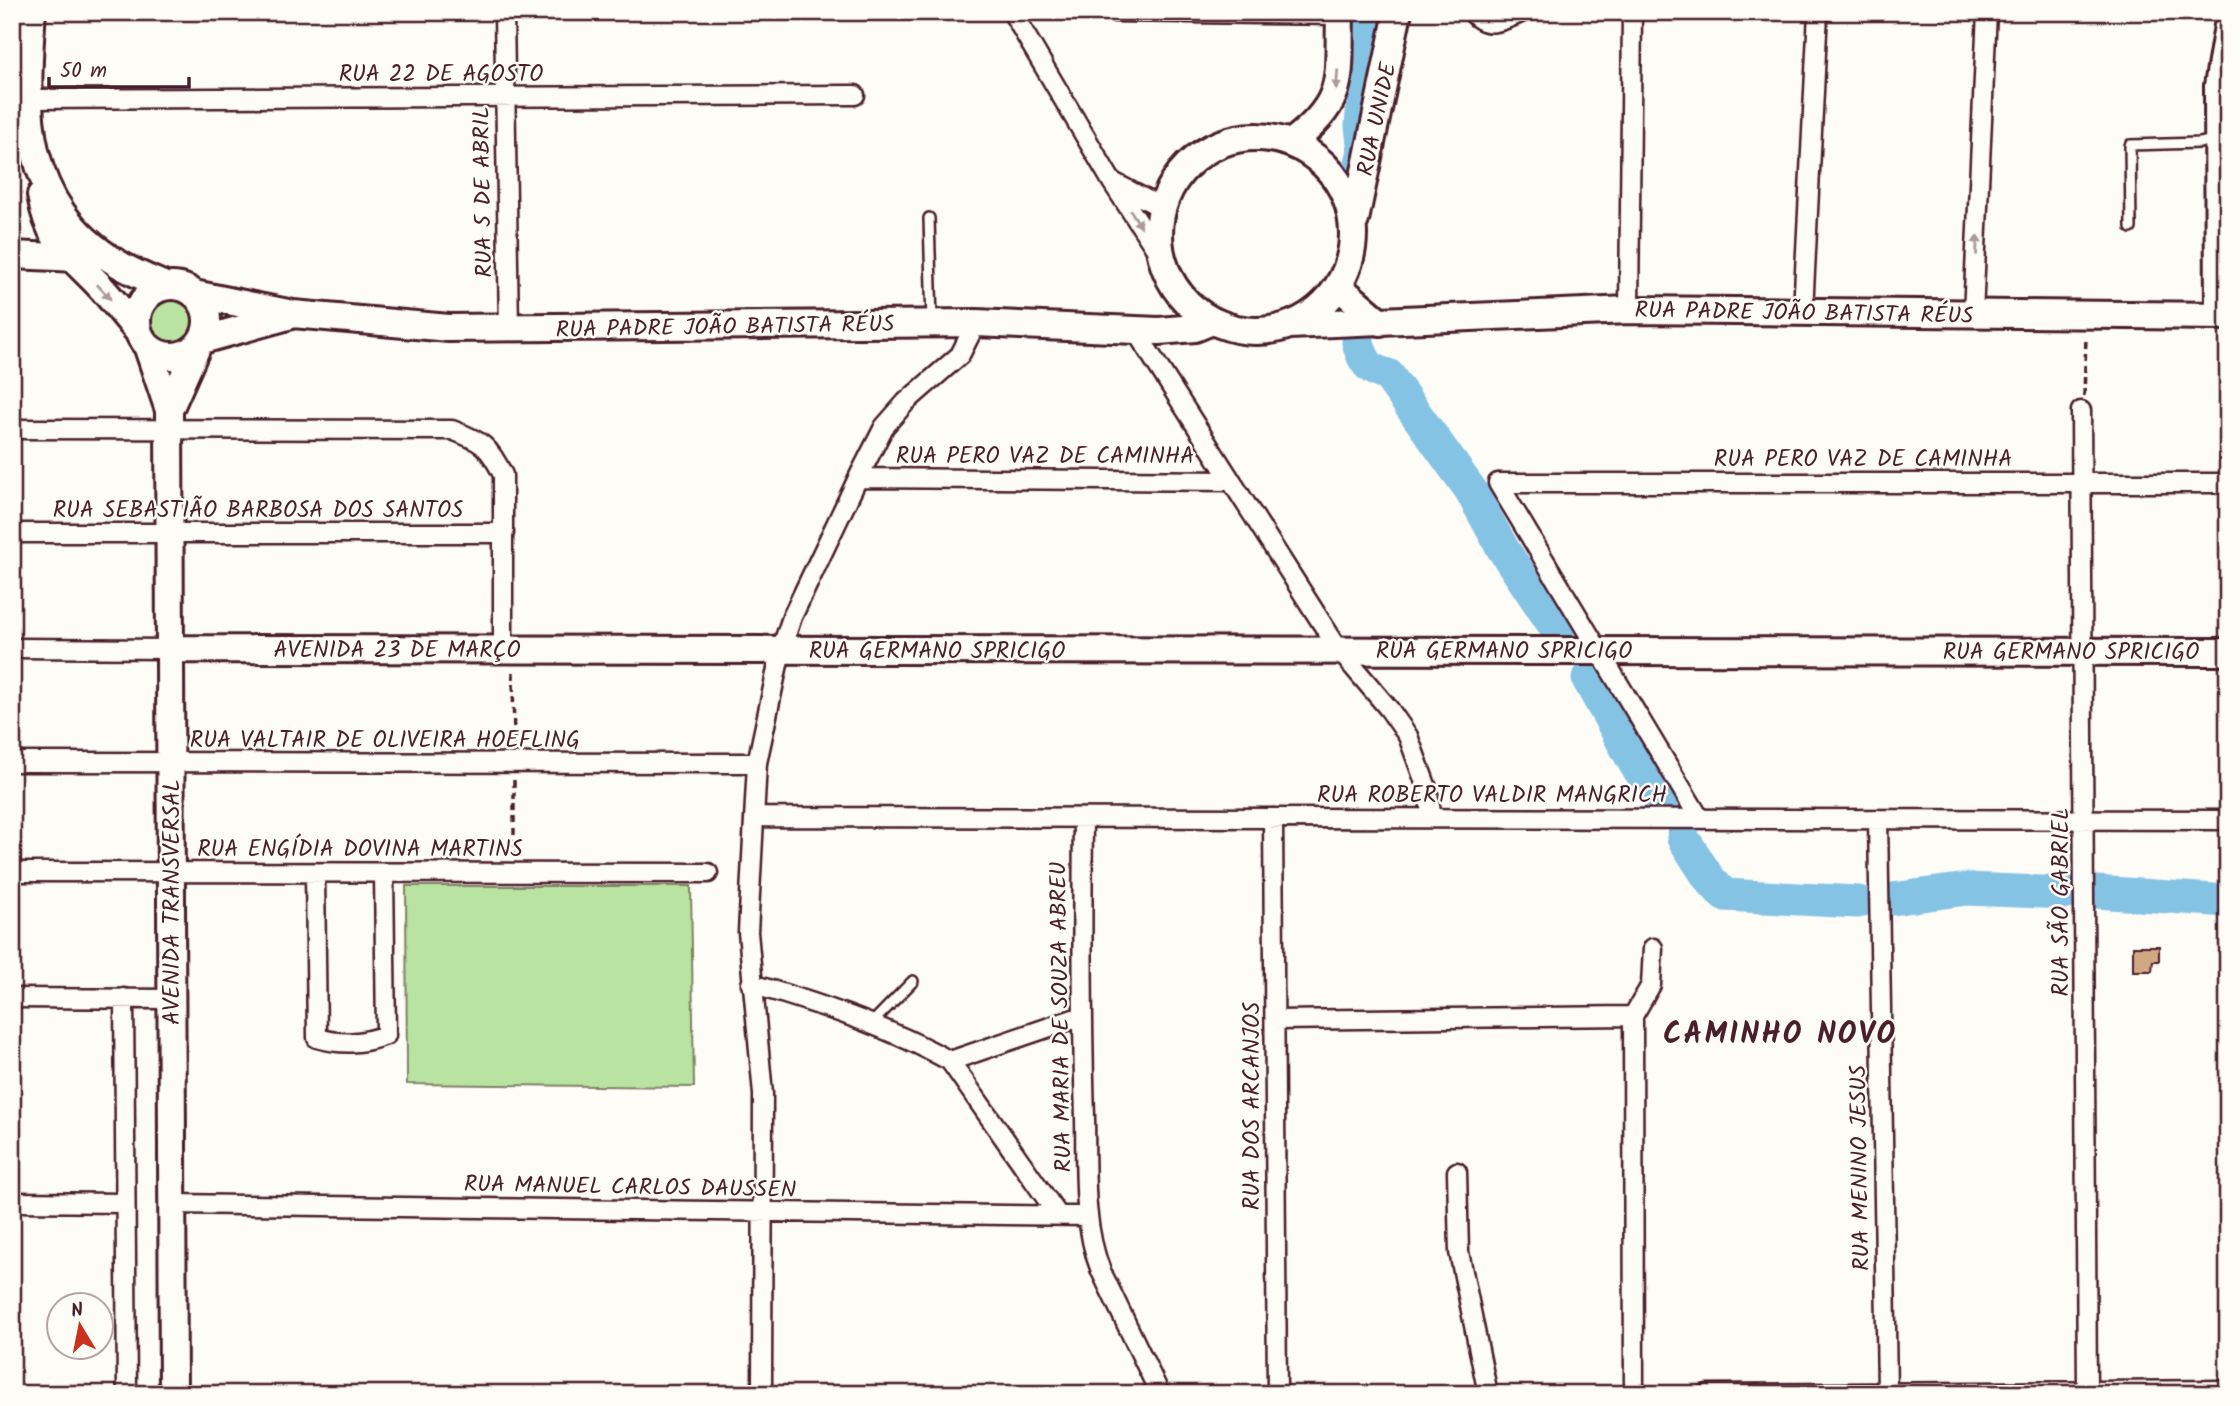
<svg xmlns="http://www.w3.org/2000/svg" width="2240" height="1406" viewBox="0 0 2240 1406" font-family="Kalam,sans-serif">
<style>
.green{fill:#b8e3a0;stroke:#818166;stroke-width:2}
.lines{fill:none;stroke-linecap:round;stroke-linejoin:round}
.river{stroke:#85c3e5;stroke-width:33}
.building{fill:#d1a882;stroke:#4a1f2b;stroke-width:2}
.lane-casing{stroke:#4a1f2b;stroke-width:14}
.street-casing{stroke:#4a1f2b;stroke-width:23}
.secondary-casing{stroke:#4a1f2b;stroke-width:32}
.path{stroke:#4a1f2b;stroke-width:3.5;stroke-dasharray:7 5;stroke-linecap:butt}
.lane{stroke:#fdfcf7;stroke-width:9}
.street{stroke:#fdfcf7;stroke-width:18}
.secondary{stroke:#fdfcf7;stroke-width:26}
.oneway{fill:#ac999b}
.labels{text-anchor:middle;stroke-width:5;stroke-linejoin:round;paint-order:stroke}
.street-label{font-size:23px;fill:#4a1f2b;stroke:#fdfcf7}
.district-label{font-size:30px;font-weight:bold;letter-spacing:2px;fill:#4a1f2b;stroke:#fdfcf7}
</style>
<rect width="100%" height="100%" fill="#fdfcf7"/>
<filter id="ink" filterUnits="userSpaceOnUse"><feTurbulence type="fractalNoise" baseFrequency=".0143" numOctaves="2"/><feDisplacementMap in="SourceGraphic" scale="14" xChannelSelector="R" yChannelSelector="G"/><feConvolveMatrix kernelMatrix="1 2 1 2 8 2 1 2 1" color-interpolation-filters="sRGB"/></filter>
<g filter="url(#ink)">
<!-- green -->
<path class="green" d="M145 321a27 27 0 1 1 54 0a27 27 0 1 1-54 0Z
M 406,886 L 691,886 L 694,1087 L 407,1084 Z"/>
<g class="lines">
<!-- river -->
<path class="river" d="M 1360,166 L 1364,152 L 1361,126 L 1371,12
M 1358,342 C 1363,361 1368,370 1388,375 L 1470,489 L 1503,549 L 1559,633
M 1588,679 L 1635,764 L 1662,803
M 1683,838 L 1708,877 L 1724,895 L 1858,902
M 2096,892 L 2228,901
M 1892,899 L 1967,889 L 2067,893"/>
</g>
<!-- building -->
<path class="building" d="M 2133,946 L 2159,946 L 2159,961 L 2153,961 L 2152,971 L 2133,971 Z"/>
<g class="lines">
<!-- lane casing -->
<g class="lane-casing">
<path id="lane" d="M 12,28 L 29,28
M 12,141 L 31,145
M 929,218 L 932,322
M 2131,228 L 2130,145 L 2200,143 L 2216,139
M 871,1024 L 913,981"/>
</g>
<!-- street casing -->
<g class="street-casing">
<path id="street" d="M 504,12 L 509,329
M 1012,12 L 1112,182 L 1161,257
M 1115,12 L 1340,15
M 1472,12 C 1487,31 1504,20 1523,12
M 27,99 L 855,95
M 1115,183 L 1162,208
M 1629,310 L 1632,12
M 1803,311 L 1818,12
M 1973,314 L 1987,12
M 1135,330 L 1339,650 L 1389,709 L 1408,736 L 1427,788 L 1432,818
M 2081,411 L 2087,1394
M 12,429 L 452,430 C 482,441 489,446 503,475 L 503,648
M 858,478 L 1232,481
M 1498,483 L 2228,483
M 1498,483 L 1700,819
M 12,533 L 504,533
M 12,648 L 170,649
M 12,762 L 757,763
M 756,817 L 2228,820
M 1083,818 C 1082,918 1082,1018 1085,1118 C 1086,1169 1082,1223 1101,1271 L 1160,1394
M 1273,818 L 1277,1394
M 1878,819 L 1887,1391
M 12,872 L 708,873
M 315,873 L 317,1038 C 342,1045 362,1044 386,1035 L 384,873
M 751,984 C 818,1003 889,1027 950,1061 L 1058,1215
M 12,998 L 172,999
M 124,998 L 127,1394
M 1633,1016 L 1651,985 L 1653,948
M 1275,1020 L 1633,1016 L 1634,1394
M 950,1061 L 1082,1016
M 1457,1172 L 1459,1252 L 1488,1394
M 12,1202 L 125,1203
M 173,1204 L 1087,1216
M 762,1394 L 763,1094 L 748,932 L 757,763 L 781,650 L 792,617 L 858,478 L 884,427 L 906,402 L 960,355 L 976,323
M 1707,1394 L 2228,1390"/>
</g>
<!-- secondary casing -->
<g class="secondary-casing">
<path id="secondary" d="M 32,12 C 24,112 21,204 117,263 C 131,272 149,279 165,286
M1159 234a97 97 0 1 1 194 0a97 97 0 1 1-194 0Z
M 1291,143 C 1348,100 1338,78 1340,12
M 41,195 C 49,242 67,252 98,284 C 112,299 124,315 137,330
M 1355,220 L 1398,12
M 12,255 L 78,258
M137 321a35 35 0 1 1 70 0a35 35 0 1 1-70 0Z
M 1338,286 L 1380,322
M 194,294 L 293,314 L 449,328 L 976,323 L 1159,331 L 1195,328 L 1212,321
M 2219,316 L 2218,86 L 2228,26
M 1289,325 L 1629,310 L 2228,316
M 202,340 L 288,316
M 148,348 L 169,410 L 173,1394
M 169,410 L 197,347
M 170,649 L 2228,652"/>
</g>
<!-- path -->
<path class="path" d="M 2084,396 L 2086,337
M 513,672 L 514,745
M 514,780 L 514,857"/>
<!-- lane -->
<use href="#lane" class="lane"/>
<!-- street -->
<use href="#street" class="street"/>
<!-- secondary -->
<use href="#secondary" class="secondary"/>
</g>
<!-- one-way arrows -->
<defs><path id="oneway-solid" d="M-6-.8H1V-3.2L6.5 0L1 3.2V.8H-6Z" transform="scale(1.75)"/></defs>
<g class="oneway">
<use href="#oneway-solid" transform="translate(1337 80) rotate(94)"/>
<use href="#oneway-solid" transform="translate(1136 219) rotate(57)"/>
<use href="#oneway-solid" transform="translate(1977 245) rotate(-87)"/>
<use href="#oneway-solid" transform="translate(104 292) rotate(48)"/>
</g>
</g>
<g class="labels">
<!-- street labels -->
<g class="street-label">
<text x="441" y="81">RUA 22 DE AGOSTO</text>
<text transform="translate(1376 119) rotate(-78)" y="8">RUA UNIDE</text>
<text transform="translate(482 192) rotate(-91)" y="8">RUA 5 DE ABRIL</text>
<text transform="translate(1804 312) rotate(1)" y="8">RUA PADRE JOÃO BATISTA RÉUS</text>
<text transform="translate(725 326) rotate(-1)" y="8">RUA PADRE JOÃO BATISTA RÉUS</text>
<text x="1045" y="463">RUA PERO VAZ DE CAMINHA</text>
<text x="1863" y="466">RUA PERO VAZ DE CAMINHA</text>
<text x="258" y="517">RUA SEBASTIÃO BARBOSA DOS SANTOS</text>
<text x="397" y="657">AVENIDA 23 DE MARÇO</text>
<text x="937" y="658">RUA GERMANO SPRICIGO</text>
<text x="1504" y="658">RUA GERMANO SPRICIGO</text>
<text x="2071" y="659">RUA GERMANO SPRICIGO</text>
<text x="385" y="747">RUA VALTAIR DE OLIVEIRA HOEFLING</text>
<text x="1492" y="802">RUA ROBERTO VALDIR MANGRICH</text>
<text x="360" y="856">RUA ENGÍDIA DOVINA MARTINS</text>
<text transform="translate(171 902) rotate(-90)" y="8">AVENIDA TRANSVERSAL</text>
<text transform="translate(2060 902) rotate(-90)" y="8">RUA SÃO GABRIEL</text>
<text transform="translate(1060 1017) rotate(-91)" y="8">RUA MARIA DE SOUZA ABREU</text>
<text transform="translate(1251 1106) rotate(-90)" y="8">RUA DOS ARCANJOS</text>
<text transform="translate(1859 1168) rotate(-91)" y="8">RUA MENINO JESUS</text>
<text transform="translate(630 1186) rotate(1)" y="8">RUA MANUEL CARLOS DAUSSEN</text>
</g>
<!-- district labels -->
<g class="district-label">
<text x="1780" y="1043">CAMINHO NOVO</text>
</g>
</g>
<!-- margin -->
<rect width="2240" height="1406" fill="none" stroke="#fdfcf7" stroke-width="42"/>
<rect x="21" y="21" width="2198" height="1364" fill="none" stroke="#4a1f2b" stroke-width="2.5" filter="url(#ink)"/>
<!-- north arrow -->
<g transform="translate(80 1326) rotate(350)"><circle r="33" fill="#fdfcf7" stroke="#b5a4a5" stroke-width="2"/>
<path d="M0-5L12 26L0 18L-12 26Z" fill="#c8321e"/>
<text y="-10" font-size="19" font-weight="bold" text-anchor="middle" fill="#4a1f2b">N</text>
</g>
<!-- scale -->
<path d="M49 77v10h140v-10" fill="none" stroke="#4a1f2b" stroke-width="3.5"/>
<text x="60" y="77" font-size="21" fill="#4a1f2b" stroke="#fdfcf7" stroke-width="5" paint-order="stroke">50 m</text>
</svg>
